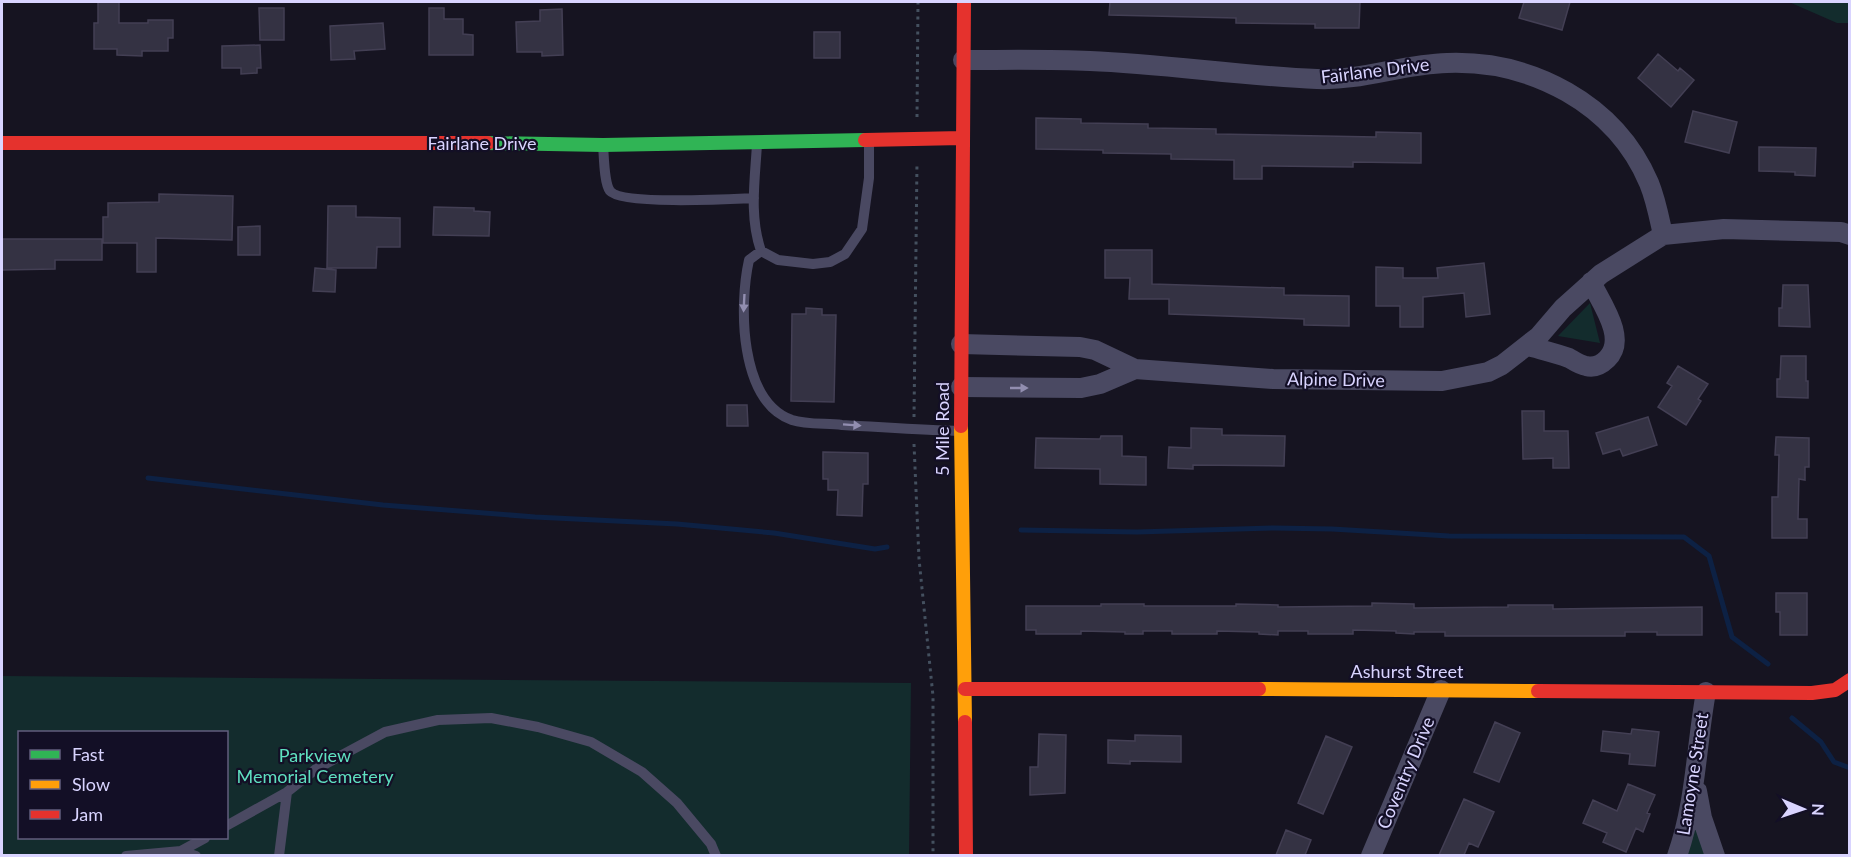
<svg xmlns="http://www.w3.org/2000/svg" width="1851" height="857" viewBox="0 0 1851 857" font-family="Lato,sans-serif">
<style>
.green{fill:#132c2d;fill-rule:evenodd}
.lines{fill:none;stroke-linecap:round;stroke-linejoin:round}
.stream{stroke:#0d2144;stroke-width:5}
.building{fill:#343243;stroke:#433f54;stroke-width:1.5}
.path{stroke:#44505f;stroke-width:3;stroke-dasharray:3 4.5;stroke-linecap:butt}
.lane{stroke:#4a4962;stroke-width:10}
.street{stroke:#4a4962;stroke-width:20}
.fast{stroke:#30b455;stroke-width:14}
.slow{stroke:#ff9f0a;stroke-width:14}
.jam{stroke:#e5322d;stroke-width:14}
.oneway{fill:#928eb0}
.labels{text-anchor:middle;stroke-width:4.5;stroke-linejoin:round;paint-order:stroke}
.street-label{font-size:18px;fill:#d9d4ff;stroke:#130f26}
.park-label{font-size:18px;fill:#5fe0c0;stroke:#130f26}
</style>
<rect width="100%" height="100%" fill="#161421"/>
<!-- green -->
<path class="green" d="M 1789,2 L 1849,2 L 1849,23 L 1837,23 Z
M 1590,303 L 1600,343 L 1558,336 Z
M 2,676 L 911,683 L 909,855 L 2,856 ZM 20,732 L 226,732 L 226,838 L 20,838 Z
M 1695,779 L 1715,855 L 1677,856 Z"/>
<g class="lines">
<!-- stream -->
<path class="stream" d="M 148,478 L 383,505 L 535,517 L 677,524 L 774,533 L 875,549 L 887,547
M 1021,530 L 1137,532 L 1274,528 L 1332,529 L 1449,536 L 1684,537 L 1709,556 L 1732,637 L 1768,664
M 1792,718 L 1821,742 L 1834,762 L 1850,768"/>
</g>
<!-- building -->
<path class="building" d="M 98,2 L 119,2 L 119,23 L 148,23 L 148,20 L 173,20 L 173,38 L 168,38 L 168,51 L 142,51 L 142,56 L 117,55 L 117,49 L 94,49 L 94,23 L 98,23 Z
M 1110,2 L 1360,2 L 1359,28 L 1315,28 L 1315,24 L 1236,23 L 1236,18 L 1109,15 Z
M 1524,2 L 1570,2 L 1562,30 L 1519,18 Z
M 259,8 L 284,8 L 284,40 L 260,40 Z
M 429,8 L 444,8 L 444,19 L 463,19 L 463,34 L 473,35 L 473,55 L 429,55 Z
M 562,9 L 563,55 L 542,56 L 542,52 L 517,52 L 516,22 L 540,21 L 540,10 Z
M 383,23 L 385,49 L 354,51 L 355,59 L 331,60 L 330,26 Z
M 814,32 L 840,32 L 840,58 L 814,58 Z
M 260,45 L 261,68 L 257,68 L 257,73 L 241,74 L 241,68 L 222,68 L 222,46 Z
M 1658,54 L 1678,71 L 1680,68 L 1694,80 L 1671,107 L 1638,78 Z
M 1693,111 L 1737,122 L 1729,153 L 1685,142 Z
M 1036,118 L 1081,119 L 1081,123 L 1148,124 L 1148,128 L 1216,129 L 1216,134 L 1376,137 L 1376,132 L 1421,133 L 1421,163 L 1353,162 L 1353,167 L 1262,166 L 1262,179 L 1234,179 L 1234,160 L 1171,159 L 1171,154 L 1103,153 L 1103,150 L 1036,149 Z
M 1759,147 L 1816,148 L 1815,176 L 1795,175 L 1795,172 L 1759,171 Z
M 159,194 L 233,196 L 232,240 L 156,238 L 156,272 L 137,272 L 137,243 L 103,243 L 103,217 L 108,217 L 108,203 L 159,202 Z
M 328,206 L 356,206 L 356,217 L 400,218 L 400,247 L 377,247 L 376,268 L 327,268 Z
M 434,207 L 474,208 L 474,211 L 490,212 L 489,236 L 433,235 Z
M 260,226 L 260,255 L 238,255 L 238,227 Z
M 2,239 L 102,239 L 102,260 L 55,260 L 55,269 L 2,270 Z
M 1105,250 L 1152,250 L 1152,284 L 1284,288 L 1284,295 L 1349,296 L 1349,326 L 1304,325 L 1304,319 L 1169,314 L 1169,299 L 1129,299 L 1130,278 L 1105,278 Z
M 1484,263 L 1490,314 L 1466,317 L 1464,293 L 1423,297 L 1423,327 L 1400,327 L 1400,306 L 1376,306 L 1376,267 L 1403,268 L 1403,278 L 1438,278 L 1437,268 Z
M 315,268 L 336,270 L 335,292 L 313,291 Z
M 1783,285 L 1808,285 L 1810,327 L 1779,326 L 1779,308 L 1782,308 Z
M 806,308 L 822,309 L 822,315 L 836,315 L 834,402 L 791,401 L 792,314 L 806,314 Z
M 1781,356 L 1806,356 L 1806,381 L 1808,381 L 1808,398 L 1777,397 L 1777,379 L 1780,379 Z
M 1678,366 L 1708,384 L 1698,399 L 1701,401 L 1686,425 L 1658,407 L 1672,386 L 1667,383 Z
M 727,405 L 747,405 L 748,426 L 727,426 Z
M 1522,411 L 1544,411 L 1544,431 L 1568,431 L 1569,468 L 1553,468 L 1553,458 L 1523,459 Z
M 1648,417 L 1657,445 L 1623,456 L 1620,449 L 1603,454 L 1596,433 Z
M 1191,428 L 1222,429 L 1222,435 L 1285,436 L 1284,466 L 1193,465 L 1193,469 L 1168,468 L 1169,447 L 1191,448 Z
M 1101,436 L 1122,436 L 1122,456 L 1146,457 L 1146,485 L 1100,484 L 1100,469 L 1035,468 L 1036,438 L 1100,439 Z
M 1776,437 L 1809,438 L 1809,467 L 1805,467 L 1805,480 L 1799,479 L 1798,519 L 1807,519 L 1807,538 L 1772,538 L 1772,497 L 1778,497 L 1779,455 L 1775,455 Z
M 823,452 L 868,453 L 868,484 L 863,484 L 862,516 L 837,515 L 838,490 L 828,490 L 828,479 L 823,479 Z
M 1776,593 L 1807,593 L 1807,635 L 1780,635 L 1780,612 L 1776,612 Z
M 1372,603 L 1414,604 L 1414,608 L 1508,607 L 1508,605 L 1553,605 L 1553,609 L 1702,607 L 1702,635 L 1657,635 L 1657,632 L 1625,632 L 1625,636 L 1445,636 L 1445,632 L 1414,632 L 1414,634 L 1396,633 L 1396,631 L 1353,630 L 1353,634 L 1308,634 L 1308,631 L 1278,631 L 1278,635 L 1259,634 L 1259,632 L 1217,631 L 1217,634 L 1172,634 L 1172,631 L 1143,631 L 1143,634 L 1125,634 L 1125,632 L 1081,631 L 1081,634 L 1036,634 L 1036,630 L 1026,630 L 1026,606 L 1101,606 L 1101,604 L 1144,604 L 1144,606 L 1236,606 L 1236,604 L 1278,605 L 1278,607 L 1372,606 Z
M 1495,722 L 1520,733 L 1499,782 L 1474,772 Z
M 1632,729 L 1659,732 L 1655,766 L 1629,764 L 1630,754 L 1601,751 L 1603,731 L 1631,734 Z
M 1039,734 L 1066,735 L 1065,793 L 1030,795 L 1030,767 L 1038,767 Z
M 1135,735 L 1181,736 L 1181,762 L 1130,761 L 1130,764 L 1108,763 L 1108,740 L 1135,741 Z
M 1326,736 L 1352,747 L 1323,814 L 1298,803 Z
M 1628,784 L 1655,795 L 1647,813 L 1650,814 L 1643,832 L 1636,828 L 1626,852 L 1603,842 L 1607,833 L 1583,823 L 1593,800 L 1617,811 Z
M 1464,799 L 1494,812 L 1478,847 L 1469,843 L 1464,855 L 1439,855 Z
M 1286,830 L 1311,840 L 1305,855 L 1276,855 Z"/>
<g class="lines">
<!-- path -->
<path class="path" d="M 917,117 L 918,2
M 914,417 L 917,162
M 914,444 L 919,559 L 933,696 L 933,856"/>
<!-- lane -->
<path class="lane" d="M 757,144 C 755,180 749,216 761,251 L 778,260 L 813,264 L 830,262 L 845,254 L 862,229 L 869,178 L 869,140
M 603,145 C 604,156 604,183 610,191 C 621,205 732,199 754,198
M 761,251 L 749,260 C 739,305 739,401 792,420 C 807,425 827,423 842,425 C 882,427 921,430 961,431
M 226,826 L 287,792 L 316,769 L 385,732 L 438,720 L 491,718 L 538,727 L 591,742 L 642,772 L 677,803 L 711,844 L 716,856
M 181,851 L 205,838
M 126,856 L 181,851 L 196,856
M 279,856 L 287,792"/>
<!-- street -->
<path class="street" d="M 963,60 C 1005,60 1048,59 1090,61 C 1166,64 1241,76 1317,79 C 1361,81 1403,64 1447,63 C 1531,60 1615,103 1649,183 C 1656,200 1659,217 1663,235
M 1528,346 C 1542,350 1555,353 1569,358 C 1574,361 1580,365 1586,366 C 1594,368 1601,365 1607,359 C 1628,339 1601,303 1591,282
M 1135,369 L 1273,379 L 1442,381 L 1488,372 L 1502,365 L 1539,336 L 1563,308 L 1601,274 L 1663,235 L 1724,229 L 1841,232 L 1850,235
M 961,387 L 1081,388 L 1100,384 L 1135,369 L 1095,350 L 1080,347 L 961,344
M 1697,791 L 1702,818 L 1715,856
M 1371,856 L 1441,690
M 1677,856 C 1696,803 1696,746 1706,692"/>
<!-- fast -->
<path class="fast" d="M 488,143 L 603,145 L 865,140"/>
<!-- slow -->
<path class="slow" d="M 961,426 L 965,722
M 1259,689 L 1538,691"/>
<!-- jam -->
<path class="jam" d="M 865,140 L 962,138
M 2,143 L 488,143
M 961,426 L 964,2
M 965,689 L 1259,689
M 1538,691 L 1812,693 L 1835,690 L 1850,680
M 965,722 L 966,856"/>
</g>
<!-- one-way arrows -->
<defs><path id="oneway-solid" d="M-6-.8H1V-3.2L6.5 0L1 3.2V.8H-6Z" transform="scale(1.5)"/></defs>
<g class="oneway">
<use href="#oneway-solid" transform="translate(744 303) rotate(93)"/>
<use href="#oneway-solid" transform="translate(1019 388)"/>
<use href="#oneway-solid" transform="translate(852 425) rotate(4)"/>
</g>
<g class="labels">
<!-- street labels -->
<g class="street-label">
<text transform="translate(1375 71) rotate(-7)" y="6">Fairlane Drive</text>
<text x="482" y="150">Fairlane Drive</text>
<text transform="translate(1336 380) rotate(1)" y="6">Alpine Drive</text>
<text transform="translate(943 429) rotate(-90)" y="6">5 Mile Road</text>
<text x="1407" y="678">Ashurst Street</text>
<text transform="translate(1406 773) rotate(-67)" y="6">Coventry Drive</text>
<text transform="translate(1693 774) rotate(-81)" y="6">Lamoyne Street</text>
</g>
<!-- park labels -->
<g class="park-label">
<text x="315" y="762">Parkview<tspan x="315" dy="21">Memorial Cemetery</tspan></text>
</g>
</g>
<!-- border -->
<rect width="1851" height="857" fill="none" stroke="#d9d4ff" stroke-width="6"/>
<!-- legend -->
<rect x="18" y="731" width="210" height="108" fill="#130f26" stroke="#625e7d" stroke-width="1.5"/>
<rect x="30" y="750" width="30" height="9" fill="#30b455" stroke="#625e7d" stroke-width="1.5"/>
<text x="72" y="761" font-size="18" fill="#d9d4ff">Fast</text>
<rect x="30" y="780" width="30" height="9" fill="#ff9f0a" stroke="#625e7d" stroke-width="1.5"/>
<text x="72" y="791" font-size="18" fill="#d9d4ff">Slow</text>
<rect x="30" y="810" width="30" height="9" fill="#e5322d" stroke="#625e7d" stroke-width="1.5"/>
<text x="72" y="821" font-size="18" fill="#d9d4ff">Jam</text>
<!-- north arrow -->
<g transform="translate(1803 809) rotate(92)" stroke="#130f26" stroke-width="4.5" paint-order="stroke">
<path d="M0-4.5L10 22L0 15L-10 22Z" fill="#d9d4ff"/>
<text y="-9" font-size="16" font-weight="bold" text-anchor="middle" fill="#d9d4ff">N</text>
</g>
</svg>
